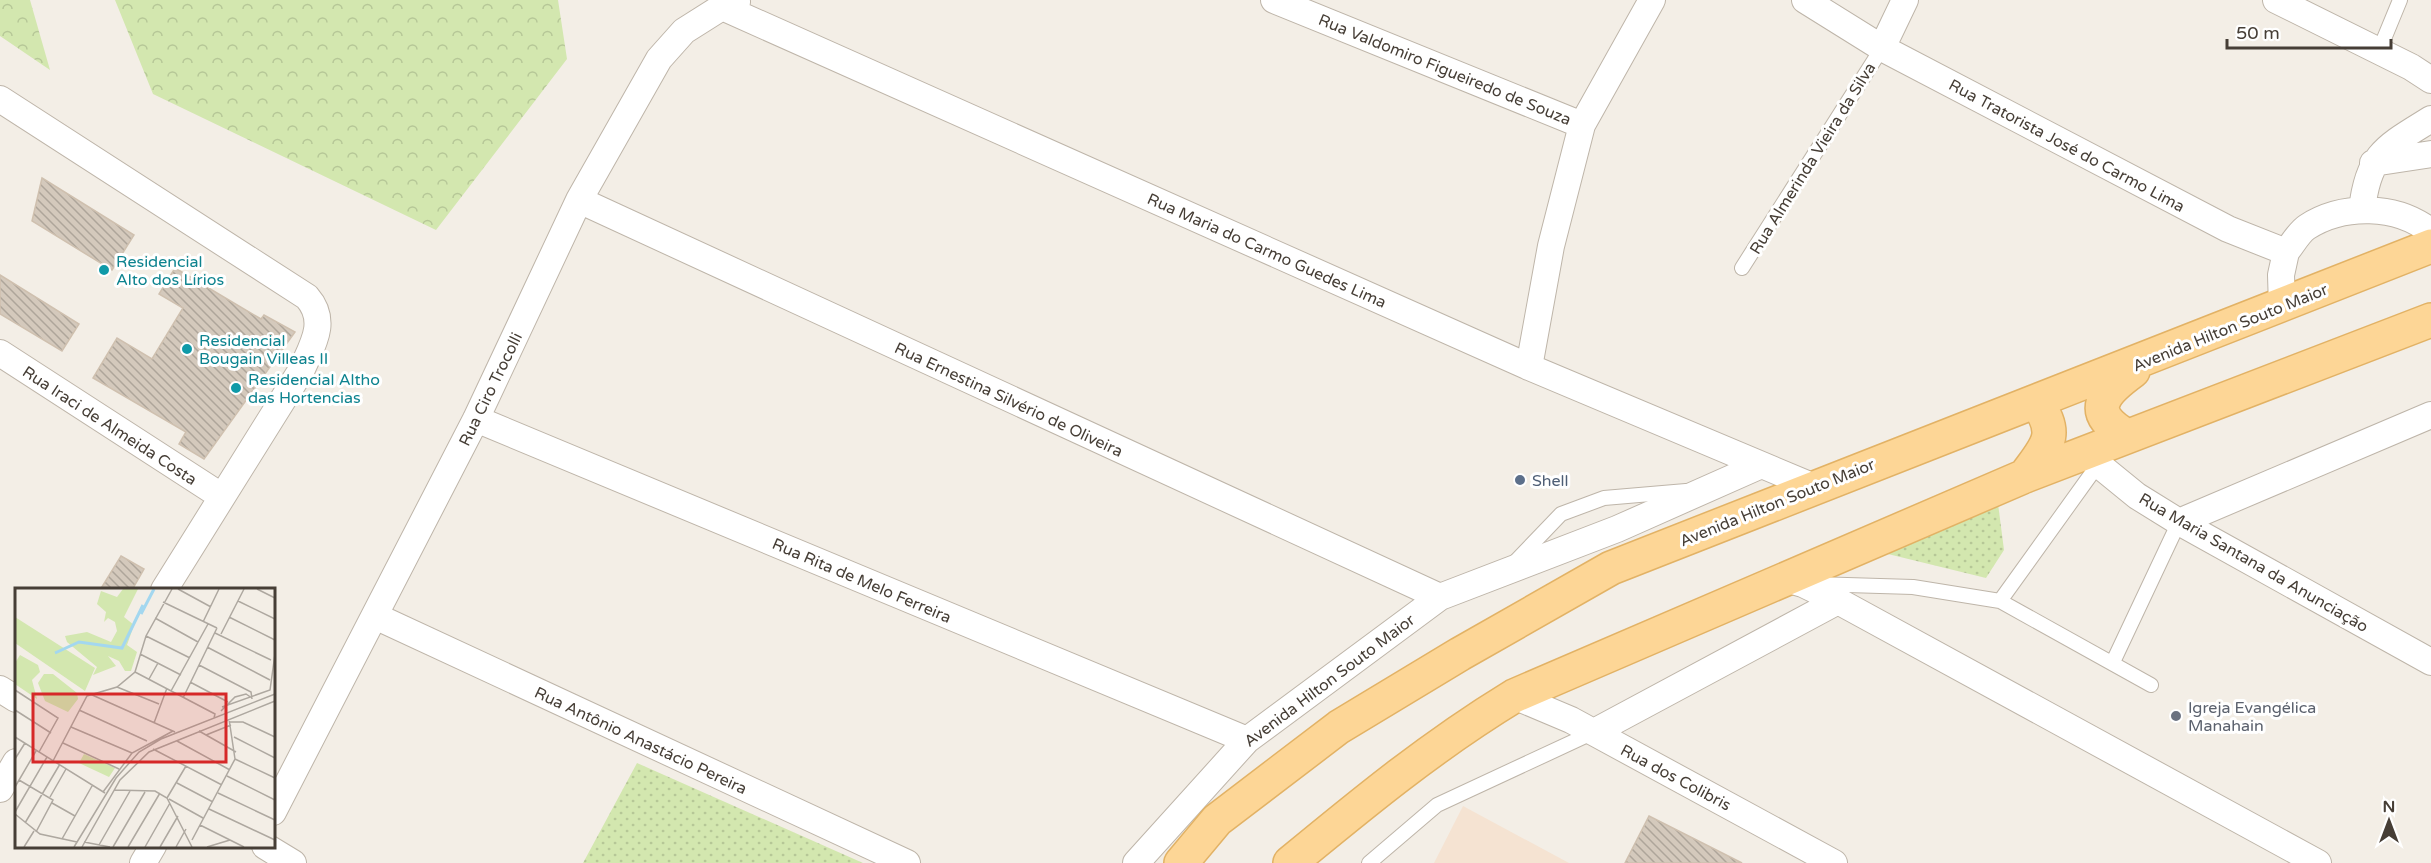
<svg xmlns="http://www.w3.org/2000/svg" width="2431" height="863" viewBox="0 0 2431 863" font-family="'Varela Round',sans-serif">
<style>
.commercial{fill:#f5e3d2}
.grass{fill:url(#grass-dots)}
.forest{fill:url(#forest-crowns)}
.building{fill:url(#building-back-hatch);stroke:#cfc0af;stroke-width:1.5}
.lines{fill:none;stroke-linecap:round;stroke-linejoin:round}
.service-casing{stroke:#beb5a9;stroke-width:16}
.minor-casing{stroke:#beb5a9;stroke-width:28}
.primary-casing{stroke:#e2b265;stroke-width:36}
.service{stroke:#fff;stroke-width:14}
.minor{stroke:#fff;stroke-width:26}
.primary{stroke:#fdd696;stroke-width:33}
.culture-dot{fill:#0f9aa8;stroke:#fff;stroke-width:2}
.service-dot{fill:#5c6f8a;stroke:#fff;stroke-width:2}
.worship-dot{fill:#6b7280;stroke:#fff;stroke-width:2}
.labels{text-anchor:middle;stroke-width:6;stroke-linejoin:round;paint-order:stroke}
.street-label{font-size:16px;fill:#463e36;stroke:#fff}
.culture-label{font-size:16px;fill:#0d838f;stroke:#fff;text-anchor:start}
.service-label{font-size:16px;fill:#4e5e75;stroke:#fff;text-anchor:start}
.worship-label{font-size:16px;fill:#5b616d;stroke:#fff;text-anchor:start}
.inset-river{fill:none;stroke:#a3d7ef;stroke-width:3}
.inset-road{fill:none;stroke:#aea8a0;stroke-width:1.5}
.view{fill:#d62828;fill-opacity:0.15;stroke:#d62828;stroke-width:3}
.inset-edge{fill:none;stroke:#463e36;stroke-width:3}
</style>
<defs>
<pattern id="grass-dots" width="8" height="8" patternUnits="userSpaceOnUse" patternTransform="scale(1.5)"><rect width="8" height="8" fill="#d3e7af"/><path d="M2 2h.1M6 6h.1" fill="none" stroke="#b6c797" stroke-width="1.8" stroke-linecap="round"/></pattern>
<pattern id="forest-crowns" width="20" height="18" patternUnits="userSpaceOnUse" patternTransform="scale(1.5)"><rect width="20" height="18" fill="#d3e7af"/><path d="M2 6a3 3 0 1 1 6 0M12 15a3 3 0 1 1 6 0" fill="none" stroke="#b6c797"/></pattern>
<pattern id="building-back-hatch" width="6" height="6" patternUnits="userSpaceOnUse" patternTransform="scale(1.5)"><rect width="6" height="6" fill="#d4c9bc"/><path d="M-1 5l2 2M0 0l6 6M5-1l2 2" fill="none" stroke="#aea59a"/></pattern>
</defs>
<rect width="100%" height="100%" fill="#f3eee6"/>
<!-- commercial -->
<path class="commercial" d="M 1463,806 L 1569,863 L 1434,863 Z"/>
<!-- grass -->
<path class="grass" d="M 1996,488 L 2004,550 L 1986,578 L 1847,544 Z
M 637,763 L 863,863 L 583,863 Z"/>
<!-- forest -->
<path class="forest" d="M 0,0 L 30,0 L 50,70 L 0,36 Z
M 115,0 L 558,0 L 567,59 L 436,230 L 153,94 Z"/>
<!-- building -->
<path class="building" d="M 42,178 L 134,235 L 112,270 L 32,221 Z
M 175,268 L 261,319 L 264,315 L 295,332 L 204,459 L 179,444 L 186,432 L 93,378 L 117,338 L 152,359 L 183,308 L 159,294 Z
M 0,275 L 79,324 L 62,351 L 0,314 Z
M 121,556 L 144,569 L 132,590 L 100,590 Z
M 1649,816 L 1742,863 L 1625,863 Z"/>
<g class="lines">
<!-- service casing -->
<g class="service-casing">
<path id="service" d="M 2379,51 L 2400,0
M 1742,268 L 1882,48
M 1514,563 L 1561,514 L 1604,498 L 1686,491
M 1814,584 L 1913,587 L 2000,601 L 2151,685
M 2000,601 L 2097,466
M 2113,662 L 2179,522
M 1369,863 L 1437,805 L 1594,732"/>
</g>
<!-- minor casing -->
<g class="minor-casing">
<path id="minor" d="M 1274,0 L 1582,125
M 1805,0 L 1882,48 L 2228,229 L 2286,252 L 2281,275 L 2282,306
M 2276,0 L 2411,67 L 2431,80
M 722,7 L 1529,367 L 1814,487
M 1882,48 L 1905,0
M 0,99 L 307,297 C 328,321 313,344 302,369 L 164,590
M 2373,163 L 2431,154
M 579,200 L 1440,597
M 2362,210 C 2368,154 2386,147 2431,119
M 2286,252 C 2292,245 2299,232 2307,227 C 2343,204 2397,204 2431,232
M 0,353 L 221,496
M 1529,367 L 1551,246 L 1582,125 L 1652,0
M 476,419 L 1247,740
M 2083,452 L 2137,496 L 2179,522 L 2431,662
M 2179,522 L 2431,415
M 1786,579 L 1803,584 L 1838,601 L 2318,863
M 375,616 L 907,863
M 0,689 L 16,699
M 1514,696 L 1571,720 L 1834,863
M 1594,732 L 1838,601
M 0,789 L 16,762
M 273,812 L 476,419 L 579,200 L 659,59 L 684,31 L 722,7 L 737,2
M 265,846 L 293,863
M 143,863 L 153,846
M 1136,863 L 1247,740 L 1440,597 L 1617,529 L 1759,466"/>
</g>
<!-- primary casing -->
<g class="primary-casing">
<path id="primary" d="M 2127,436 C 2085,412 2103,393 2133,371
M 2025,476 C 2046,447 2061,435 2036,402
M 1181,863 L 1217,820 L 1339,727 L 1460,654 L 1611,568 L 2431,246
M 1290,863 C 1364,802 1432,746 1514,696 L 2025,476 L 2431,320"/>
</g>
<!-- service -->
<use href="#service" class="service"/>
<!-- minor -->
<use href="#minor" class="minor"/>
<!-- primary -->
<use href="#primary" class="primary"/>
</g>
<!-- markers -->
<g class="culture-dot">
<circle cx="104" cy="270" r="6"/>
<circle cx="187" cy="349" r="6"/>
<circle cx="236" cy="388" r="6"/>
</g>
<circle class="service-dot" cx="1520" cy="480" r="6"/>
<circle class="worship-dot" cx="2176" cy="716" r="6"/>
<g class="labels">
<!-- street labels -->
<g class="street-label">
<text transform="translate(1445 69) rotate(22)" y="6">Rua Valdomiro Figueiredo de Souza</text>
<text transform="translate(2067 145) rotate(28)" y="6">Rua Tratorista José do Carmo Lima</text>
<text transform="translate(1812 158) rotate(-58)" y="6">Rua Almerinda Vieira da Silva</text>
<text transform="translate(1267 250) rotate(24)" y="6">Rua Maria do Carmo Guedes Lima</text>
<text transform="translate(2230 327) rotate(-22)" y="6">Avenida Hilton Souto Maior</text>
<text transform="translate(490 389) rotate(-64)" y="6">Rua Ciro Trocolli</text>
<text transform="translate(1009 399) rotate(25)" y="6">Rua Ernestina Silvério de Oliveira</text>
<text transform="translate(110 425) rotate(33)" y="6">Rua Iraci de Almeida Costa</text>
<text transform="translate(1777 502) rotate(-22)" y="6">Avenida Hilton Souto Maior</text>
<text transform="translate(2254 562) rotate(30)" y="6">Rua Maria Santana da Anunciação</text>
<text transform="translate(862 580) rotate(23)" y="6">Rua Rita de Melo Ferreira</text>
<text transform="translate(1329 680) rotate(-37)" y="6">Avenida Hilton Souto Maior</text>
<text transform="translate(641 740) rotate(25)" y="6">Rua Antônio Anastácio Pereira</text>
<text transform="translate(1676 777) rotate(28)" y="6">Rua dos Colibris</text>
</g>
<!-- culture labels -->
<g class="culture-label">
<text x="116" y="267">Residencial<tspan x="116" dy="18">Alto dos Lírios</tspan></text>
<text x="199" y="346">Residencial<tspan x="199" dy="18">Bougain Villeas II</tspan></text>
<text x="248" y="385">Residencial Altho<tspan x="248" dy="18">das Hortencias</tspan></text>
</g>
<!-- service labels -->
<g class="service-label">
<text x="1532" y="486">Shell</text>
</g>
<!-- worship labels -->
<g class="worship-label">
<text x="2188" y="713">Igreja Evangélica<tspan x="2188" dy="18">Manahain</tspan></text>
</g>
</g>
<!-- overview -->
<g transform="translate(15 588)">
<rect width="260" height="260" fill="#f3eee6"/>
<path d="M 0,29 L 80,80 L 70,103 L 0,55 ZM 69,166 L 100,180 L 94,189 L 64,175 Z" fill="#d3e7af"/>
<path d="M 108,1 L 123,1 L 109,29 L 119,37 L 112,57 L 122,64 L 116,83 L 110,83 L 104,73 L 93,68 L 101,78 L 78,87 L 82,79 L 52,54 L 50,48 L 72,44 L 96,54 L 102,43 L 100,34 L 93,30 L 89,34 L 91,24 L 82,16 L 86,3 L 102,9 ZM 5,67 L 23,77 L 25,84 L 17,92 L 22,111 L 0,96 L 0,75 ZM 29,86 L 38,86 L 62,105 L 63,111 L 53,124 L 30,113 L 23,95 Z" fill="#d3e7af"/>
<path class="inset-river" d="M 126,26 L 139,1M 40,65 L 64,54 L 107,60 L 128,17"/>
<path class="inset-road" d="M 163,1 L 196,19M 242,1 L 260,10M 223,13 L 260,31M 148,14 L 202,40M 214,29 L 260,52M 140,30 L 183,54M 188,34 L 204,1M 200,45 L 256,72M 206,46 L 229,1M 131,48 L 175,70M 192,59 L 255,92M 125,66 L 166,87M 184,77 L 236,104 L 237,111M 120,84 L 200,126 L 199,130M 134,91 L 143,75M 175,94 L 213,114M 102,99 L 144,116M 0,102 L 43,130 L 24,164M 156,103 L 193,36M 75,106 L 160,144M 168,110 L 202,40M 207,119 L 255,102 L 260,66M 0,122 L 36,145M 64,122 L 132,153M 206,123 L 220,109 L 231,106 L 237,110M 215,134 L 228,134 L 260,149M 139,135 L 152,100M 56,139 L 117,165M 184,143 L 221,164M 191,147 L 216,137M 0,149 L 90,205M 219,149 L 260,170M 162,153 L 215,182M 48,155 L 104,181M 138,161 L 207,197M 0,171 L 10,155M 220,171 L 260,190M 38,173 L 72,108 L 102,99 L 120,84 L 131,48 L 157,1M 212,188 L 260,212M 4,192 L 38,212 L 21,244M 162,195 L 198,214M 0,199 L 21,163M 99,202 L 140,203 L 152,210 L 177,259M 88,204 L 117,165 L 158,143M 203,205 L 260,232M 35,209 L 51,181M 152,210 L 171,178M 154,211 L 188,230M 37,215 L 60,228M 194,221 L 260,252M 0,224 L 32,169M 0,226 L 25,246 L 62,254M 10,235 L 45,176M 185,237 L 229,259M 47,251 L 77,198M 177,252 L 220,171 L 214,131M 69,254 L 95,259M 84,257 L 115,203M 9,259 L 19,243M 59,259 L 101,190 L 124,164 L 146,151 L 260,106M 67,259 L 105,192 L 134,164 L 260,113M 98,259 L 130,204M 113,259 L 145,205M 130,259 L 155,215M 145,259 L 163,228M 161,259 L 171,241M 192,259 L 215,252"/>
<path class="view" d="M 18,106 L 211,106 L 211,174 L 18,174 Z"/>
<rect width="260" height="260" class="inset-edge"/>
</g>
<!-- north arrow -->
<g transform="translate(2389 821)" stroke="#ffffff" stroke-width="4.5" paint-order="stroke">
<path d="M0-4.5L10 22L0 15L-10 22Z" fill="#463e36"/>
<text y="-9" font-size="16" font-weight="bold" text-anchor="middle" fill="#463e36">N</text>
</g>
<!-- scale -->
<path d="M2227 39v9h164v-9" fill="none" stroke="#463e36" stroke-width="3"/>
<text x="2236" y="39" font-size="18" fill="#463e36" stroke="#ffffff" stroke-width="4.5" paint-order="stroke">50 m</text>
</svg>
